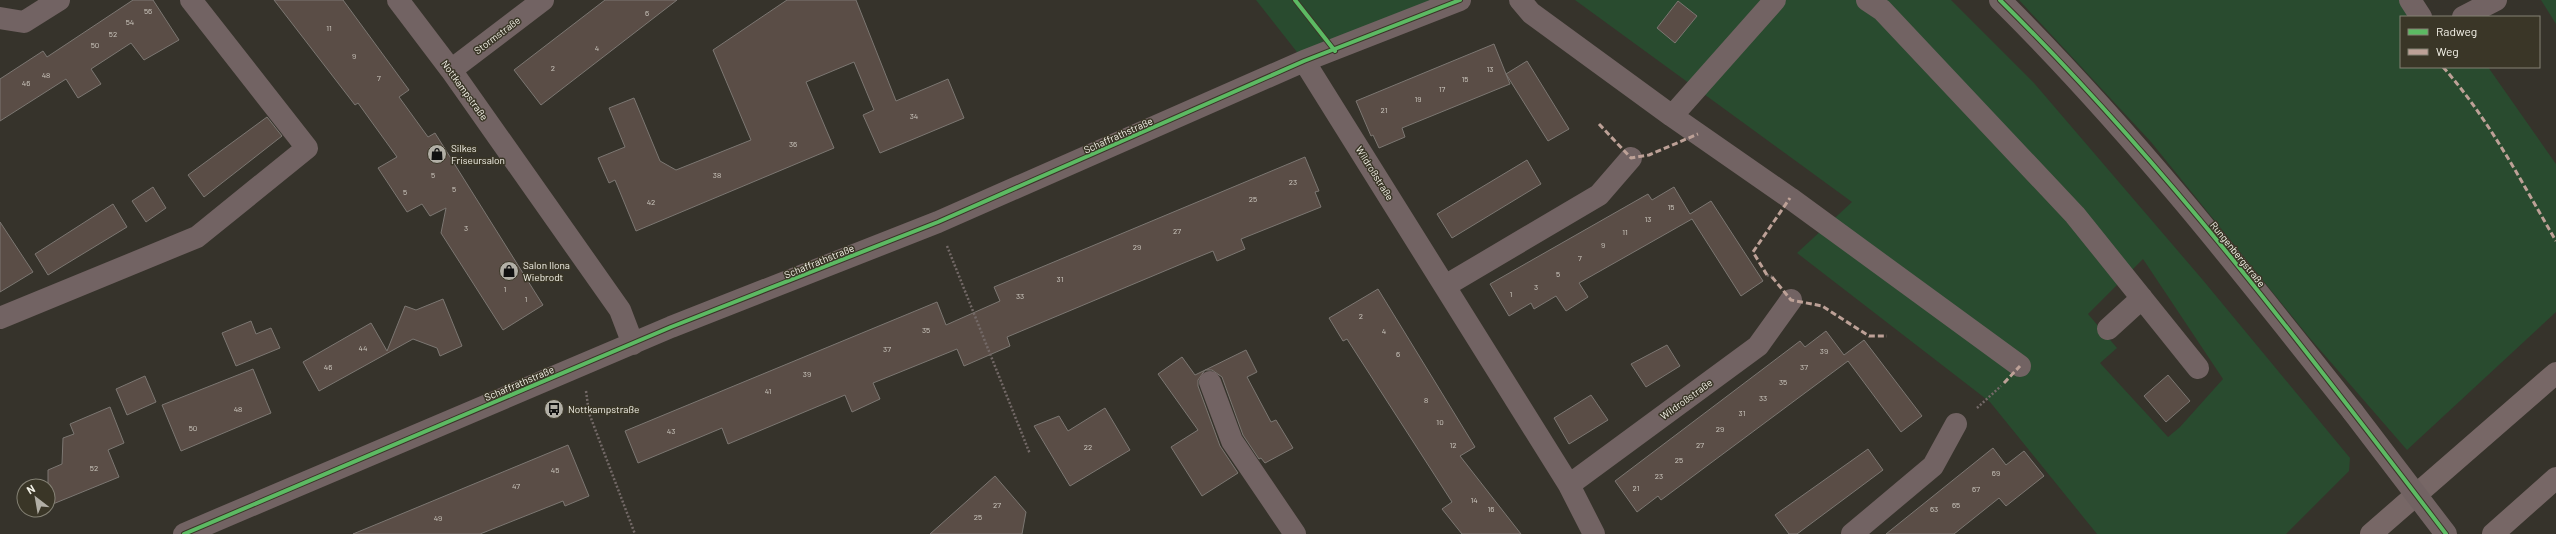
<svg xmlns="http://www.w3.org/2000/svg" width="2556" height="534" viewBox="0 0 2556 534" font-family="Barlow,sans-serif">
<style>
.green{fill:#294b2f;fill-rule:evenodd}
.building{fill:#5a4d46;stroke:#7c7772}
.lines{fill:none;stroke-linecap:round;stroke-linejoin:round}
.path{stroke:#736967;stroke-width:2.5;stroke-dasharray:2 2;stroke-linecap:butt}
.minor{stroke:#726363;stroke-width:22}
.highway{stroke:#776766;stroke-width:22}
.minor-bridge{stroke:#726363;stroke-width:22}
.quiet{stroke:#bda197;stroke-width:3;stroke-dasharray:6 3;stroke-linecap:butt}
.cycleway-casing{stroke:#3a3627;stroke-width:6}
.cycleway{stroke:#5cba63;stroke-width:4}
.labels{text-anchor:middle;stroke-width:3;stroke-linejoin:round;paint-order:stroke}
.number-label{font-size:8px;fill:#cec9c0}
.street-label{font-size:10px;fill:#f4f2e8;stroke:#3a3627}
.poi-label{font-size:10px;fill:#f4f2e8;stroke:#3a3627;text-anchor:start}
</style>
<rect width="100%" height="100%" fill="#36332b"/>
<!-- green -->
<path class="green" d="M 1256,0 L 1449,0 L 1304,61 Z
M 1575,0 L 1951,0 L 2034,83 L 2202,279 L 2350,458 L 2349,471 L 2286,534 L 2097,534 L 1990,402 L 1797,253 L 1852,202 ZM 2143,259 L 2223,379 L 2180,427 L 2168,437 L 2100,363 L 2117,348 L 2088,314 Z
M 2019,0 L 2403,0 L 2414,17 L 2401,17 L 2401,67 L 2488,67 L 2556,164 L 2556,312 L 2407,450 L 2308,336 L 2151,142 Z
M 2541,0 L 2556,0 L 2556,24 Z"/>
<!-- building -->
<path class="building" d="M 133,0 L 153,0 L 179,40 L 144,60 L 131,43 L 91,69 L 101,84 L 78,98 L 66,79 L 0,121 L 0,79 L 43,51 L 47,57 Z
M 274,0 L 343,0 L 409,90 L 399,97 L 428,137 L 435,133 L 543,305 L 503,330 L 441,233 L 446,208 L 430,216 L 422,204 L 407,212 L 378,168 L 397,157 L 358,103 L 355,105 Z
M 605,0 L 677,0 L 541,105 L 514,70 Z
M 787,0 L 856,0 L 896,101 L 948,79 L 964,118 L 880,153 L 863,115 L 874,110 L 854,62 L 806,82 L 834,148 L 636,231 L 615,180 L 609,183 L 598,158 L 625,147 L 609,108 L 634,98 L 660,161 L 676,170 L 751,140 L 713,50 Z
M 1678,1 L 1697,16 L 1675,43 L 1657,28 Z
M 1494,44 L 1510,84 L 1402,128 L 1405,137 L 1379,148 L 1373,135 L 1371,136 L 1356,101 Z
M 1527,61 L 1569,129 L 1548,141 L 1506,74 Z
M 267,117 L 282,136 L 204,197 L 188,175 Z
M 1305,157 L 1319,191 L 1315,192 L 1321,207 L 1241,239 L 1245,249 L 1217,261 L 1213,251 L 1186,262 L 1007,337 L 1010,346 L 964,366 L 957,349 L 873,383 L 880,399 L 852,412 L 845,395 L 728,444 L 722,428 L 638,463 L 625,431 L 937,302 L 946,325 L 1000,301 L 994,287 Z
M 1527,160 L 1541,184 L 1452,238 L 1437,214 Z
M 153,187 L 166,208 L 146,222 L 132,201 Z
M 1674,187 L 1690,214 L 1711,201 L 1763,281 L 1741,296 L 1692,219 L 1579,283 L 1588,297 L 1566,311 L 1556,296 L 1534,309 L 1531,303 L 1509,316 L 1490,284 L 1648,194 L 1652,200 Z
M 113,204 L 127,227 L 48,275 L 35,254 Z
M 0,222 L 33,272 L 0,292 Z
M 1378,289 L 1475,447 L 1460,456 L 1521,534 L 1462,534 L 1442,509 L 1452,502 L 1347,339 L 1343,341 L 1329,318 Z
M 443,299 L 462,346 L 440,356 L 437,348 L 413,339 L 319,391 L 303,362 L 371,323 L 387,351 L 405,306 L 416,310 Z
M 251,321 L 256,334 L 271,328 L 280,348 L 236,366 L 222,333 Z
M 1826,331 L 1844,355 L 1864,340 L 1922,416 L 1901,432 L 1848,361 L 1661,500 L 1658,496 L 1637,512 L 1615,481 L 1800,341 L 1805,347 Z
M 1667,345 L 1680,366 L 1646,387 L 1631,364 Z
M 1246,350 L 1257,372 L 1247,377 L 1271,422 L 1276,420 L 1293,448 L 1265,463 L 1261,458 L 1259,459 L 1243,435 L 1222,377 L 1212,370 L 1205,370 L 1198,380 L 1198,386 L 1220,446 L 1238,473 L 1202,496 L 1171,447 L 1198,430 L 1158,374 L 1182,357 L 1195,375 Z
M 253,369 L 271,413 L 181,451 L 162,405 Z
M 2168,375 L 2190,401 L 2166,422 L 2144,396 Z
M 145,376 L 156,402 L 127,415 L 116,389 Z
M 1591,395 L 1608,420 L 1569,444 L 1554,418 Z
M 110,407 L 124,443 L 108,450 L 119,477 L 48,506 L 48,470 L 62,464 L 63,438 L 74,434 L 70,424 Z
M 1105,408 L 1130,450 L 1070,486 L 1034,426 L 1059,416 L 1068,431 Z
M 568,445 L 589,496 L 565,506 L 563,501 L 480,534 L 353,534 Z
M 1993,448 L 2006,465 L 2024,451 L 2044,476 L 2006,506 L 1999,498 L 1954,534 L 1886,534 Z
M 1868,449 L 1883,470 L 1797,534 L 1789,534 L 1775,515 Z
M 995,476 L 1026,512 L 1022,534 L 930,534 Z"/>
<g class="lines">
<!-- path -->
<path class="path" d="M 947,246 L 1030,454
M 1767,275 L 1772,277
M 586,391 L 589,413 L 635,534
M 1977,408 L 2001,386"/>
<!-- minor -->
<path class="minor" d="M 398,0 L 451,70 L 620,310 L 633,344
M 1520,0 L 1531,13 L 1672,116 L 1790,198 L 2020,366
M 1867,0 L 1882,10 L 2075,215 L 2198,368
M 2000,0 C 2129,128 2241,270 2353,412
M 2410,0 L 2421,17
M 2463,17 L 2496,0
M 0,18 L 24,22 L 59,0
M 1304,61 L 1569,485 L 1594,534
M 451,70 L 543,0
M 1672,116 L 1775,0
M 1445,286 L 1599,195 L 1631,158
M 0,318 L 197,237 L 307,148 L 191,0
M 2108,329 L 2142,298
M 1210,382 L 1232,441 L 1295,534
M 1569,485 L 1758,346 L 1791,300
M 184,534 L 671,327 L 938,222 L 1304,61 L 1460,0
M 1852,534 L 1933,466 L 1956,424"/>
<!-- highway -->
<path class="highway" d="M 2371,534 L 2556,373
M 2493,534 L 2556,478"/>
<!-- minor-bridge -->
<path class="minor-bridge" d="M 2353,412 L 2446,534"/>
<!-- quiet -->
<path class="quiet" d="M 2443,67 C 2489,119 2521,181 2556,241
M 1599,124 L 1631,158 L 1649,155 L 1698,134
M 1767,275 L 1753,252 L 1790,198
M 1772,277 L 1791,300 L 1822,306 L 1869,336 L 1887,336
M 2004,383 L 2020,366"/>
<!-- cycleway casing -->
<g class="cycleway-casing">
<path id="cycleway" d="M 1295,0 L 1335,51
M 2000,0 C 2165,163 2306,350 2446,534
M 184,534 L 671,327 L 938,222 L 1304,61 L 1460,0"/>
</g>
<!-- cycleway -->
<use href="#cycleway" class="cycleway"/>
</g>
<!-- icons -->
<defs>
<g id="shop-disc" transform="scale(1)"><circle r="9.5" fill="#b2afa6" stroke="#3a3627"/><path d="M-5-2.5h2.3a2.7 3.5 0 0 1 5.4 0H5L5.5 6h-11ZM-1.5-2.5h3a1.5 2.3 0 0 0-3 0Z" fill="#111"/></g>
<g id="bus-disc" transform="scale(1)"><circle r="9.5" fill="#b2afa6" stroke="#3a3627"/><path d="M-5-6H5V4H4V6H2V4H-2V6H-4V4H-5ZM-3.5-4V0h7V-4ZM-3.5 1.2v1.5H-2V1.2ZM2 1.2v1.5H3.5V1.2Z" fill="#111"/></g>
</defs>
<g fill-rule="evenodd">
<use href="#shop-disc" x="437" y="154"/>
<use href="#shop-disc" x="509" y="271"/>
<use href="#bus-disc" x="554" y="409"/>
</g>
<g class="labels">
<!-- number labels -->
<g class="number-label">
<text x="148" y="14">56</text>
<text x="647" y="16">6</text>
<text x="130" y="25">54</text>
<text x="329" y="31">11</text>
<text x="113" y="37">52</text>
<text x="95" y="48">50</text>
<text x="597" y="51">4</text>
<text x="354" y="59">9</text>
<text x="553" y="71">2</text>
<text x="1490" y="72">13</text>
<text x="46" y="78">48</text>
<text x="379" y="81">7</text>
<text x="1465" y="82">15</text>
<text x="26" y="86">46</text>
<text x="1442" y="92">17</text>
<text x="1418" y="102">19</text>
<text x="1384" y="113">21</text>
<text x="914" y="119">34</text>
<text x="793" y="147">36</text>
<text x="433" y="178">5</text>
<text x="717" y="178">38</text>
<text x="1293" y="185">23</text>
<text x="454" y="192">5</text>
<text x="405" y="195">5</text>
<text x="1253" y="202">25</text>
<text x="651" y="205">42</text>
<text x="1671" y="210">15</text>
<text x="1648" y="222">13</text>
<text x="466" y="231">3</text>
<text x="1177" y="234">27</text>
<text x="1625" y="235">11</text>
<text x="1603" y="248">9</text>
<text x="1137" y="250">29</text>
<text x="1580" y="261">7</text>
<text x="1558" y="277">5</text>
<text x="1060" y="282">31</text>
<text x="1536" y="290">3</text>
<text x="505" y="292">1</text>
<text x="1511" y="297">1</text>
<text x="1020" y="299">33</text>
<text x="526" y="302">1</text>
<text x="1361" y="319">2</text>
<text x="926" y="333">35</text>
<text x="1384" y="334">4</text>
<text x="363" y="351">44</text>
<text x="887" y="352">37</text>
<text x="1824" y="354">39</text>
<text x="1398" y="357">6</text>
<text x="328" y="370">46</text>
<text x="1804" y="370">37</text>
<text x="807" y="377">39</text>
<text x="1783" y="385">35</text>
<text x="768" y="394">41</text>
<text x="1763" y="401">33</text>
<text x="1426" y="403">8</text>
<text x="238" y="412">48</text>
<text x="1742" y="416">31</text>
<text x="1440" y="425">10</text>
<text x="193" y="431">50</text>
<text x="1720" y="432">29</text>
<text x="671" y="434">43</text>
<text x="1453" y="448">12</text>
<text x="1700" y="448">27</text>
<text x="1088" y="450">22</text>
<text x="1679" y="463">25</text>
<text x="94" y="471">52</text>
<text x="555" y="473">45</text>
<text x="1996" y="476">69</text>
<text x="1659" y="479">23</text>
<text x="516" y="489">47</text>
<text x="1636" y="491">21</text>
<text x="1976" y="492">67</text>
<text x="1474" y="503">14</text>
<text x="997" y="508">27</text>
<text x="1956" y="508">65</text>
<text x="1491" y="512">16</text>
<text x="1934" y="512">63</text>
<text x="978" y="520">25</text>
<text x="438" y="521">49</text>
</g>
<!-- street labels -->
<g class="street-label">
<text transform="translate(497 35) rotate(-37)" y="4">Stormstraße</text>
<text transform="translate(465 90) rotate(54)" y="4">Nottkampstraße</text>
<text transform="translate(1118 135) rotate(-24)" y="4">Schaffrathstraße</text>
<text transform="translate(1375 173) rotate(58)" y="4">Wildroßstraße</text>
<text transform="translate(2238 254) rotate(51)" y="4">Rungenbergstraße</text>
<text transform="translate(819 261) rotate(-22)" y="4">Schaffrathstraße</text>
<text transform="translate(519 383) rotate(-23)" y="4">Schaffrathstraße</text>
<text transform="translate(1686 399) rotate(-36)" y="4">Wildroßstraße</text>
</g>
<!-- poi labels -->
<g class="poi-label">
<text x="451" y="152">Silkes<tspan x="451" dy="12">Friseursalon</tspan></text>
<text x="523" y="269">Salon Ilona<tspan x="523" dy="12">Wiebrodt</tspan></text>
<text x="568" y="413">Nottkampstraße</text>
</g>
</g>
<!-- legend -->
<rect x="2400" y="16" width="140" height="52" fill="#3a3627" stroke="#848174"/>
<rect x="2408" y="29" width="20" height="6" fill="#5cba63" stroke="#848174"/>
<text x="2436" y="36" font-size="12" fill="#f4f2e8">Radweg</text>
<rect x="2408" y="49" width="20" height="6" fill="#bda197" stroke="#848174"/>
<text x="2436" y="56" font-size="12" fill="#f4f2e8">Weg</text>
<!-- north arrow -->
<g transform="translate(36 498) rotate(329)"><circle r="19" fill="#3a3627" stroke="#848174"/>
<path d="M0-3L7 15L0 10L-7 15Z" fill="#b2afa6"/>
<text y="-6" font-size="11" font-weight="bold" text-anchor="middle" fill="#f4f2e8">N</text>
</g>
</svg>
